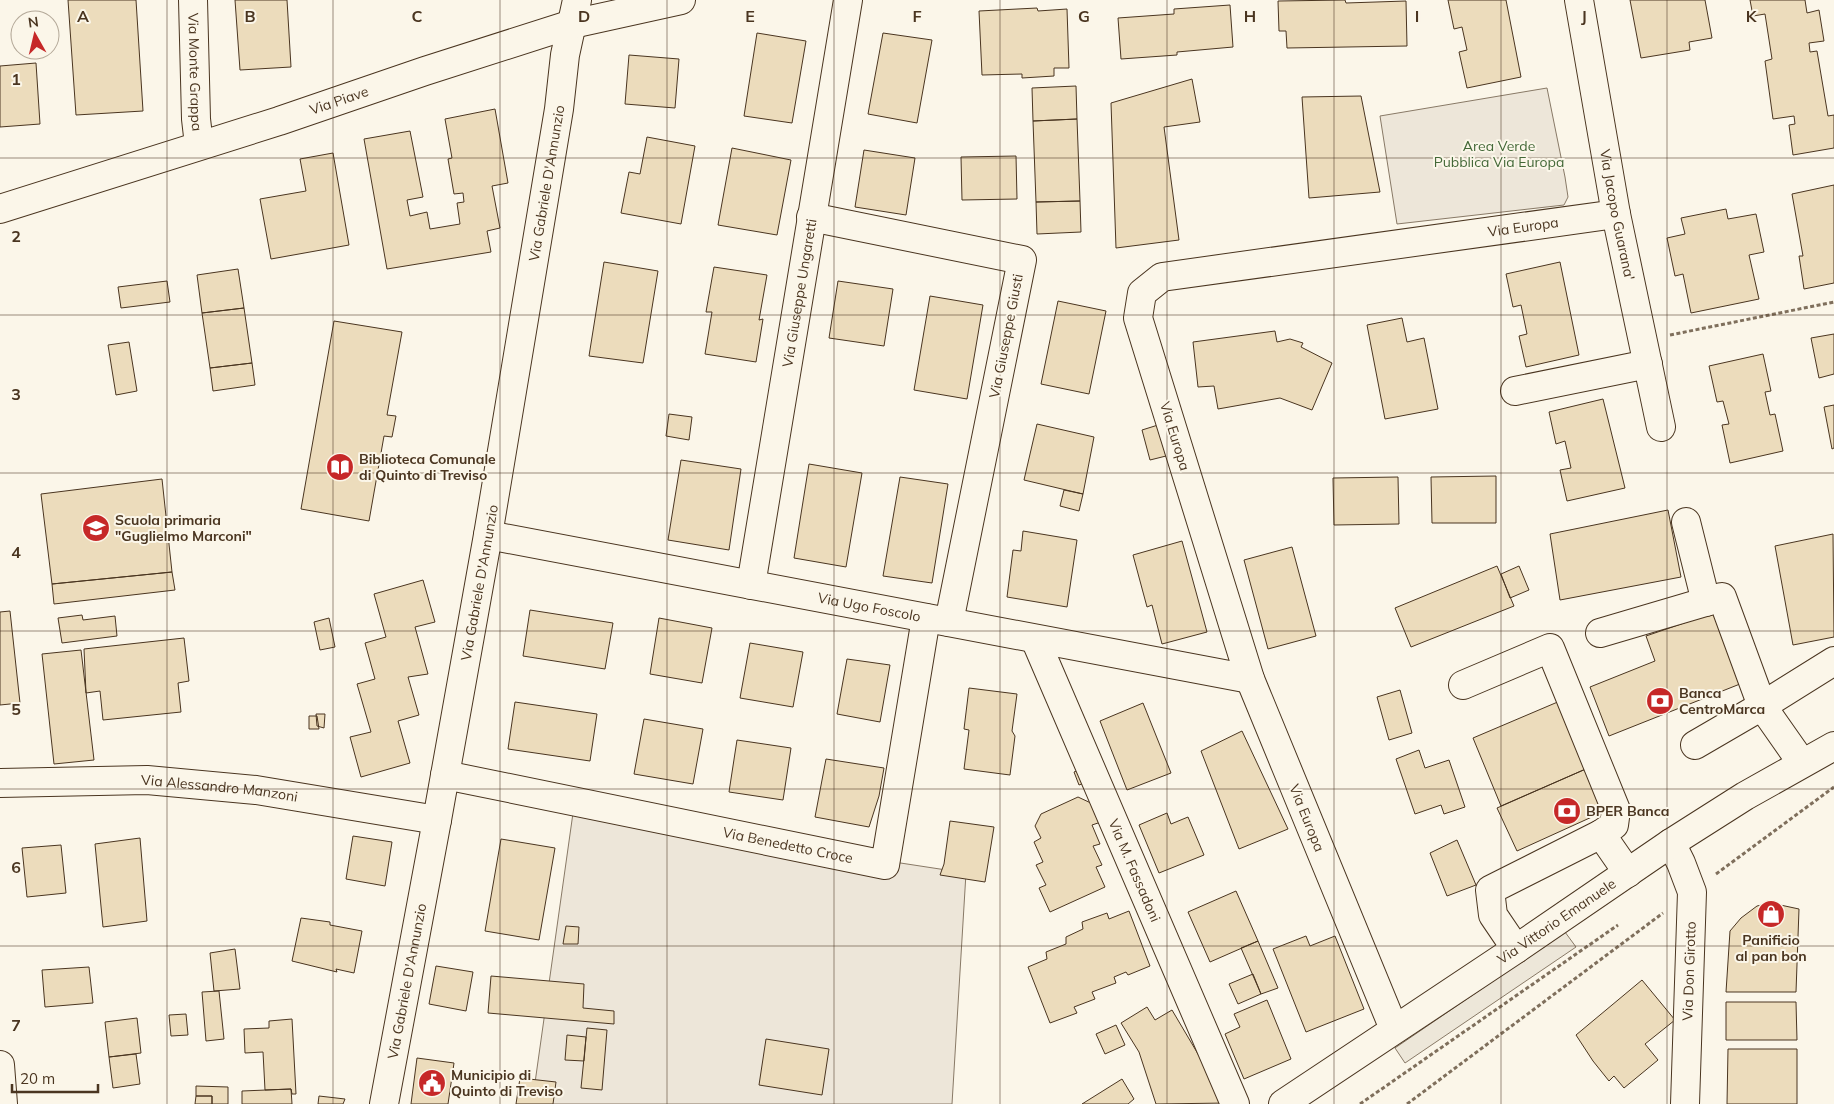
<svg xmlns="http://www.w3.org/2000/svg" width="1834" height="1104" viewBox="0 0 1834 1104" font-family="Mulish,sans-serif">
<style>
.green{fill:#ede6d9;stroke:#887966}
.parking{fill:#ede7d9;stroke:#887966}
.building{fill:#ecdcbc;stroke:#4a3520}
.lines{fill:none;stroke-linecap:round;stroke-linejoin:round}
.minor-casing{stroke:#4a3520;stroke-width:30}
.major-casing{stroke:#4a3520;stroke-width:30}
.path{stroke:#7f6f5c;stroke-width:3;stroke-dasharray:4 2.5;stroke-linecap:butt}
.minor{stroke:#fbf6e9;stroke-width:28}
.major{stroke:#fbf6e9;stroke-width:28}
.grid{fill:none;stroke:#4a3520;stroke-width:1;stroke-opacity:0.55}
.labels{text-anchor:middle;stroke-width:4;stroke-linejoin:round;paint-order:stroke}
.street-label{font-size:14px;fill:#4a3520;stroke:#fbf6e9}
.park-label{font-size:14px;fill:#436837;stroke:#fbf6e9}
.poi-label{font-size:14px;font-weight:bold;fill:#4a3520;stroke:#fbf6e9;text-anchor:start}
.grid-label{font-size:16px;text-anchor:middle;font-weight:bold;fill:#4a3520;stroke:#fbf6e9;stroke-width:4;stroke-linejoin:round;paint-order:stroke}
</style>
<rect width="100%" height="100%" fill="#fbf6e9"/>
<!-- green -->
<path class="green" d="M 1547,88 L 1565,177 L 1568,197 L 1564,205 L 1397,224 L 1380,116 Z
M 573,813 L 966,873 L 952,1104 L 532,1104 Z"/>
<!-- parking -->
<path class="parking" d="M 1565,932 L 1576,947 L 1405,1063 L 1395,1048 Z"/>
<!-- building -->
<path class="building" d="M 68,0 L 136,0 L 143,111 L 76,115 Z
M 235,0 L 287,0 L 291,67 L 240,70 Z
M 1345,0 L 1346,3 L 1406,1 L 1407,46 L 1287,48 L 1286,31 L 1279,31 L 1278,1 Z
M 1448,0 L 1506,0 L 1521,77 L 1467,88 L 1459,52 L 1467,50 L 1462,27 L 1454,29 Z
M 1630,0 L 1705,0 L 1712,38 L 1689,42 L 1690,50 L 1641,58 Z
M 1750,0 L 1805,0 L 1807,13 L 1819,10 L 1824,41 L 1809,43 L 1810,52 L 1817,51 L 1828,116 L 1834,115 L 1834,148 L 1793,155 L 1789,125 L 1795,124 L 1794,116 L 1773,119 L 1765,61 L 1772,59 L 1765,14 L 1753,16 Z
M 1230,5 L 1233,47 L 1177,52 L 1177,55 L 1121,59 L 1118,18 L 1174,14 L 1174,9 Z
M 1037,8 L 1038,11 L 1067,9 L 1069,68 L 1054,68 L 1054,76 L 1022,78 L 1022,74 L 982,75 L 979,11 Z
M 757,33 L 806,41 L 792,123 L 744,116 Z
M 883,33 L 932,40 L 917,123 L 868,114 Z
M 629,55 L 679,59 L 675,108 L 625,104 Z
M 36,63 L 40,124 L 0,127 L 0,66 Z
M 1192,79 L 1200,122 L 1164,127 L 1179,240 L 1116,248 L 1111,103 Z
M 1076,86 L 1077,119 L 1033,121 L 1032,88 Z
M 1361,96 L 1380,192 L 1309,198 L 1302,97 Z
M 495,109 L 508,183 L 492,186 L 500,228 L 487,231 L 491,252 L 387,269 L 364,139 L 410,131 L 423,197 L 407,200 L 410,216 L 427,212 L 430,229 L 460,224 L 457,203 L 464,202 L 463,193 L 454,194 L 448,159 L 452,158 L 445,119 Z
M 1077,119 L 1080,201 L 1036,202 L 1033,121 Z
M 647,137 L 695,146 L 681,224 L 621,213 L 629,172 L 640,174 Z
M 732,148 L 791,160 L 777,235 L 718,225 Z
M 864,150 L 915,158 L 906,215 L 855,207 Z
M 333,153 L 349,245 L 271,259 L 260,199 L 306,191 L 300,159 Z
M 1016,156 L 1017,199 L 962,200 L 961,157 Z
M 1834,185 L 1834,283 L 1804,289 L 1799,256 L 1803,256 L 1792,194 Z
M 1080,201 L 1081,232 L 1037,234 L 1036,202 Z
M 1726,209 L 1728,219 L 1756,214 L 1764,252 L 1749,255 L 1759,299 L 1691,313 L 1683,274 L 1675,276 L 1667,238 L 1685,234 L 1681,218 Z
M 604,262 L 658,271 L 643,363 L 589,356 Z
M 1560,262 L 1579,355 L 1526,367 L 1519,336 L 1527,334 L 1521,305 L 1513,307 L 1506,274 Z
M 714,267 L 767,275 L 759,320 L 763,319 L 756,362 L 705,354 L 712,312 L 706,312 Z
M 238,269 L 244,308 L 202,313 L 197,275 Z
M 167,281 L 170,302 L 121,308 L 118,287 Z
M 838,281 L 893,289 L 884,346 L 829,338 Z
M 930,296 L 983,305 L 967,399 L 914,390 Z
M 1058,301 L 1106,311 L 1089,394 L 1041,384 Z
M 244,308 L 252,363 L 210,368 L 202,313 Z
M 1402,318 L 1407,342 L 1424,338 L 1438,409 L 1385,419 L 1367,325 Z
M 334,321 L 402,332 L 387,415 L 396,416 L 392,437 L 384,436 L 369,521 L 301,509 Z
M 1275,331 L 1277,342 L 1290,339 L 1303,343 L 1301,347 L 1332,363 L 1312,410 L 1280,398 L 1218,409 L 1214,386 L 1198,387 L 1193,342 Z
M 1834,334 L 1834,374 L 1819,378 L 1811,338 Z
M 129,342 L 137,391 L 116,395 L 108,345 Z
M 1763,354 L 1771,391 L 1765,392 L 1770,415 L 1775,414 L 1783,451 L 1730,463 L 1722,425 L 1729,424 L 1723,401 L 1717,402 L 1709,366 Z
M 252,363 L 255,385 L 213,391 L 210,368 Z
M 1603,399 L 1625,488 L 1567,501 L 1560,470 L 1571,468 L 1565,441 L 1556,444 L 1549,412 Z
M 1834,405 L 1834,448 L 1832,449 L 1824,407 Z
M 669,414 L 692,417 L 689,440 L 666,436 Z
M 1037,424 L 1094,437 L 1083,494 L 1024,480 Z
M 1158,425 L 1166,456 L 1150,460 L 1142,430 Z
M 681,460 L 741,469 L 729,550 L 668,540 Z
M 809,464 L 862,473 L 846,567 L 794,558 Z
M 1496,476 L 1496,523 L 1432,523 L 1431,477 Z
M 900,477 L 948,484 L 932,583 L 883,576 Z
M 1398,477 L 1399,524 L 1334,525 L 1333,478 Z
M 162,479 L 172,572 L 52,584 L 41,494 Z
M 1064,490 L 1083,494 L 1079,511 L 1060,506 Z
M 1668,510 L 1681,577 L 1560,600 L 1550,534 Z
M 1023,531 L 1077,540 L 1067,607 L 1007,597 L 1013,550 L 1021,551 Z
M 1833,534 L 1834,637 L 1793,645 L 1775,546 Z
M 1182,541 L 1207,632 L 1162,644 L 1152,605 L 1147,607 L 1133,555 Z
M 1292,547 L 1316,636 L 1268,649 L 1244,560 Z
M 1497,566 L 1514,606 L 1411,647 L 1395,608 Z
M 1519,566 L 1529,590 L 1510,598 L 1501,574 Z
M 172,572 L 175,590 L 54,604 L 52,584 Z
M 423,580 L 435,622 L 415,627 L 428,674 L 408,677 L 419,715 L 398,721 L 410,763 L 361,777 L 350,737 L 371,732 L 357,684 L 375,679 L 365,643 L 386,637 L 374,594 Z
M 530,610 L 613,623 L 605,669 L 523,656 Z
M 1722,610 L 1745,682 L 1609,736 L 1590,687 L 1655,661 L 1646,636 Z
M 10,611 L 20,703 L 0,705 L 0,612 Z
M 82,615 L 83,620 L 115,616 L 117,636 L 62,643 L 58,618 Z
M 329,618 L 335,647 L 320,650 L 314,622 Z
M 659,618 L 712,628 L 702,683 L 650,674 Z
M 184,638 L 189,681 L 178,683 L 181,712 L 103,720 L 100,691 L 86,693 L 84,649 Z
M 750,643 L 803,652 L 793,707 L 740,698 Z
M 81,650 L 94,760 L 54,764 L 42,654 Z
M 847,659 L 890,665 L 880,722 L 837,714 Z
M 969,688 L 1017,694 L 1012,731 L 1015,736 L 1010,775 L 964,769 L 969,730 L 964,729 Z
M 1400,690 L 1412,733 L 1389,740 L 1377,697 Z
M 1560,701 L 1588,768 L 1501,806 L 1473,738 Z
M 515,702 L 597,714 L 590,761 L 508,749 Z
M 1143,703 L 1171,773 L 1127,790 L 1100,721 Z
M 316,714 L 325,714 L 324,728 L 317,726 Z
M 309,716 L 317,716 L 319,729 L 309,729 Z
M 644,719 L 703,729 L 693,784 L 634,774 Z
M 1242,731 L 1288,829 L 1239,849 L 1201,751 Z
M 737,740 L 791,748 L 783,800 L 729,792 Z
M 1419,750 L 1425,768 L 1449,760 L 1465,807 L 1444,814 L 1441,805 L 1415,814 L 1396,759 Z
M 826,759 L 884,768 L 879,796 L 869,827 L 815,817 Z
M 1086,767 L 1092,780 L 1079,785 L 1074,772 Z
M 1588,768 L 1605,811 L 1517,851 L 1497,808 Z
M 1078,797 L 1093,804 L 1101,822 L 1092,825 L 1100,844 L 1093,846 L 1102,865 L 1096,867 L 1105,887 L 1050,912 L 1039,888 L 1046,885 L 1036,865 L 1043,862 L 1034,842 L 1041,838 L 1035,826 L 1041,814 Z
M 1167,813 L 1171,824 L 1188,817 L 1204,855 L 1159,873 L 1139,825 Z
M 950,821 L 994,827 L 985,882 L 940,875 L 944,864 Z
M 353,836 L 392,842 L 385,886 L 346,879 Z
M 140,838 L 147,921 L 103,927 L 95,844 Z
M 501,839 L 555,848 L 539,940 L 485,931 Z
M 1457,840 L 1476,885 L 1447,896 L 1430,853 Z
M 61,845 L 66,893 L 27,897 L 22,848 Z
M 1236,891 L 1258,941 L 1210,962 L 1188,912 Z
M 1771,903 L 1799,909 L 1796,992 L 1726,992 L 1730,931 L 1741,918 L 1757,906 Z
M 1129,911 L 1150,966 L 1128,975 L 1126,972 L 1114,977 L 1116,983 L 1092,992 L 1095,999 L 1074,1007 L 1077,1013 L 1050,1023 L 1028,967 L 1047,959 L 1046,952 L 1066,944 L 1066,937 L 1083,929 L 1082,922 L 1107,913 L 1109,919 Z
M 301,918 L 330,922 L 330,925 L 362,931 L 354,973 L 336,969 L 337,972 L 292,961 Z
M 566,926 L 579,927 L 578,944 L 563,944 Z
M 1306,936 L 1310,946 L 1335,936 L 1364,1009 L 1306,1032 L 1273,949 Z
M 1258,941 L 1278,988 L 1261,994 L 1241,948 Z
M 235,949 L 240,989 L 214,991 L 210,953 Z
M 436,966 L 473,972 L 466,1011 L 429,1004 Z
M 89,967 L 93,1003 L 45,1007 L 42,970 Z
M 1253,974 L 1261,994 L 1238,1004 L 1229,984 Z
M 491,976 L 584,984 L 583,1008 L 614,1011 L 614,1024 L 488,1013 Z
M 1642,980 L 1675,1020 L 1645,1044 L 1658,1060 L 1624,1088 L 1614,1076 L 1609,1081 L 1593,1061 L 1576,1035 Z
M 219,991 L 224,1039 L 206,1041 L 202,992 Z
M 1267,1000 L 1291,1059 L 1244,1079 L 1225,1034 L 1240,1027 L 1234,1014 Z
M 1726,1002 L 1796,1002 L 1797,1040 L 1726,1040 Z
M 1147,1007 L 1155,1020 L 1172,1010 L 1227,1103 L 1156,1104 L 1139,1052 L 1121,1023 Z
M 186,1014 L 188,1035 L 171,1036 L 169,1015 Z
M 137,1018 L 141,1053 L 109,1057 L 105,1022 Z
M 292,1019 L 296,1094 L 292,1094 L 291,1089 L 265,1090 L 263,1052 L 245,1053 L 244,1029 L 269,1028 L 269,1021 Z
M 1116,1025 L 1125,1045 L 1105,1054 L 1096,1034 Z
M 587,1028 L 607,1030 L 602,1090 L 581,1088 Z
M 567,1035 L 586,1037 L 584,1061 L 565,1060 Z
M 766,1039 L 829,1049 L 822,1095 L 759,1085 Z
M 1728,1049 L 1797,1049 L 1797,1104 L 1727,1104 Z
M 136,1054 L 140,1084 L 113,1088 L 109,1057 Z
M 417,1058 L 454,1063 L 448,1104 L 411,1104 Z
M 520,1078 L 556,1082 L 553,1104 L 516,1104 Z
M 1122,1079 L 1134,1099 L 1128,1104 L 1082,1104 Z
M 196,1086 L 228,1087 L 228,1104 L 212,1104 L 212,1096 L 196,1096 Z
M 291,1089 L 292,1104 L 242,1104 L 242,1091 Z
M 196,1096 L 212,1096 L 212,1104 L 195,1104 Z
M 319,1096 L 345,1099 L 343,1104 L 318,1104 Z"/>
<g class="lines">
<!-- minor casing -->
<g class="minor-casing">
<g id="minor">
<path id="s1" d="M 193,0 L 196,119 L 199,145"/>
<path id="s2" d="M 1579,0 L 1616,214 L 1661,427"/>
<path d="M 811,217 L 1022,260 L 949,622"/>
<path d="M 1515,391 L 1648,364"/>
<path d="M 1686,522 L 1706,602"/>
<path id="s3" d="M 488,535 L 1250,679"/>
<path id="s4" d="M 751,585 L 848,0"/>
<path d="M 1600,633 L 1722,597 L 1762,706 L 1802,763"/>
<path id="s5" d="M 1035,639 L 1235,1104"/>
<path d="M 1463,685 L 1550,648 L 1616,810 L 1614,825 L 1601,834"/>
<path d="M 1695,745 L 1762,706 L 1834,661"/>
<path id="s6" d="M 445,775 L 885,865 L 926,618"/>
<path id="s7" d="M 0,783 L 147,780 L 256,790 L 437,820"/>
<path d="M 1671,843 L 1681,863 L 1692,892 L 1685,1104"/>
<path d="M 1516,949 L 1493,915 L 1490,890 L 1601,834 L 1628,873"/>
<path id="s8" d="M 1394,1029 L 1250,679 L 1138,318 L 1142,293 L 1162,277 L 1616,214"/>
<path d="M 0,1065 L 3,1104"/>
<path id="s9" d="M 384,1104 L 437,820 L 488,535 L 559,109 L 565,55 L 577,0"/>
</g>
</g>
<!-- major casing -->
<g class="major-casing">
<g id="major">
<path id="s10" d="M 0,209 L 279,121 L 425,71 L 572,24 L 681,0"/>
<path id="s11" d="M 1283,1104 L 1516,949 L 1671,843 L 1745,796 L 1834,746"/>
</g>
</g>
<!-- path -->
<path class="path" d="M 1670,335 L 1834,302
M 1716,874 L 1834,787
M 1360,1104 L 1618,925
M 1407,1104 L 1663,913"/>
<!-- minor -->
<use href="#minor" class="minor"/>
<!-- major -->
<use href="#major" class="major"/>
</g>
<!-- grid -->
<path class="grid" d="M 167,0 L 167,1104M 333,0 L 333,1104M 500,0 L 500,1104M 667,0 L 667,1104M 834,0 L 834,1104M 1000,0 L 1000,1104M 1167,0 L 1167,1104M 1334,0 L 1334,1104M 1501,0 L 1501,1104M 1667,0 L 1667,1104M 0,158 L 1834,158M 0,315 L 1834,315M 0,473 L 1834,473M 0,631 L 1834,631M 0,789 L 1834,789M 0,946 L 1834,946"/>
<!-- icons -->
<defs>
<g id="library-disc" transform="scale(1.4375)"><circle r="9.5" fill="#c62828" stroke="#fbf6e9"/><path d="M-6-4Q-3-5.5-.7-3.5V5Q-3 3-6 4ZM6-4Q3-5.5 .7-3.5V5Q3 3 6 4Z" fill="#fff"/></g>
<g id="school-disc" transform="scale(1.4375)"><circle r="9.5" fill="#c62828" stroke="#fbf6e9"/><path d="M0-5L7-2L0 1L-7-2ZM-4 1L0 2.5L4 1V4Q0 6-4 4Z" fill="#fff"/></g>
<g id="bank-disc" transform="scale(1.4375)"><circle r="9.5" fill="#c62828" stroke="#fbf6e9"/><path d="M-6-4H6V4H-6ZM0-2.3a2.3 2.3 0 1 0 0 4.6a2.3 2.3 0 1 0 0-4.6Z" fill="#fff"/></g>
<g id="shop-disc" transform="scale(1.4375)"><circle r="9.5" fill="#c62828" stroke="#fbf6e9"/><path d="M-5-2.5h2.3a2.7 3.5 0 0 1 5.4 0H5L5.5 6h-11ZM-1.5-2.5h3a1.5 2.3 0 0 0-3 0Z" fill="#fff"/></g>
<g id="civic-disc" transform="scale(1.4375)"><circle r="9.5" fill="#c62828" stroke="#fbf6e9"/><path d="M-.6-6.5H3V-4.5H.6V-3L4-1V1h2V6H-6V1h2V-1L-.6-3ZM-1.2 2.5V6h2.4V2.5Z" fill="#fff"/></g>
</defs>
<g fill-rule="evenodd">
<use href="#library-disc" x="340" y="467"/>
<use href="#school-disc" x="96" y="528"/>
<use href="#bank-disc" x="1660" y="701"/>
<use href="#bank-disc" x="1567" y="811"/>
<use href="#shop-disc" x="1771" y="914"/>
<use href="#civic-disc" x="432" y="1083"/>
</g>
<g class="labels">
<!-- street labels -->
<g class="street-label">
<text dy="5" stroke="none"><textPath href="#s1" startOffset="72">Via Monte Grappa</textPath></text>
<text dy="5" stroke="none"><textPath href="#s10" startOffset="356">Via Piave</textPath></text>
<text dy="5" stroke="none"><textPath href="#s9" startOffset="935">Via Gabriele D'Annunzio</textPath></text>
<text dy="5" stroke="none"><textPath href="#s2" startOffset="218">Via Jacopo Guarana'</textPath></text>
<text dy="5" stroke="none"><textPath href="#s8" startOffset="1172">Via Europa</textPath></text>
<text dy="5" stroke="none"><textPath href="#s4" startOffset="296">Via Giuseppe Ungaretti</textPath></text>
<text transform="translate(1006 336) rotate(-79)" y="5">Via Giuseppe Giusti</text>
<text transform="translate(1175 436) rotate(73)" y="5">Via Europa</text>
<text dy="5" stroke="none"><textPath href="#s9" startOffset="530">Via Gabriele D'Annunzio</textPath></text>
<text dy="5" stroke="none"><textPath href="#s3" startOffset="388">Via Ugo Foscolo</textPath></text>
<text dy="5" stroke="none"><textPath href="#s7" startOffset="220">Via Alessandro Manzoni</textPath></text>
<text transform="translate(1307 818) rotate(68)" y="5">Via Europa</text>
<text dy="5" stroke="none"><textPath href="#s6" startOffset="350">Via Benedetto Croce</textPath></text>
<text dy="5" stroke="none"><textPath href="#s5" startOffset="252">Via M. Fassadoni</textPath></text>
<text dy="5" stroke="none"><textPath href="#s11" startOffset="329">Via Vittorio Emanuele</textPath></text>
<text transform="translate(1689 971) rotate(-88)" y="5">Via Don Girotto</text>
<text dy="5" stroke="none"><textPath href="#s9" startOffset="125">Via Gabriele D'Annunzio</textPath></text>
</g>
<!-- park labels -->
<g class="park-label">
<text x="1499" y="151">Area Verde<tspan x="1499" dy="16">Pubblica Via Europa</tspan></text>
</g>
<!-- poi labels -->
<g class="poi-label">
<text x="359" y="464">Biblioteca Comunale<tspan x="359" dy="16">di Quinto di Treviso</tspan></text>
<text x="115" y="525">Scuola primaria<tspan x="115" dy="16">"Guglielmo Marconi"</tspan></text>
<text x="1679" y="698">Banca<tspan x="1679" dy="16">CentroMarca</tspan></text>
<text x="1586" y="816">BPER Banca</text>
<text x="1771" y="945" text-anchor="middle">Panificio<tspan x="1771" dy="16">al pan bon</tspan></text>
<text x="451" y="1080">Municipio di<tspan x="451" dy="16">Quinto di Treviso</tspan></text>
</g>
</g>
<g class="grid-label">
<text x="83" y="22">A</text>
<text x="250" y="22">B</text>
<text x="417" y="22">C</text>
<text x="584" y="22">D</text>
<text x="750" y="22">E</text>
<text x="917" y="22">F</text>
<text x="1084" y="22">G</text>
<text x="1250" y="22">H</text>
<text x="1417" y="22">I</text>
<text x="1584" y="22">J</text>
<text x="1751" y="22">K</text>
<text x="16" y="85">1</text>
<text x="16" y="242">2</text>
<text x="16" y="400">3</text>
<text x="16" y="558">4</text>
<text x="16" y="715">5</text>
<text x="16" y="873">6</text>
<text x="16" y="1031">7</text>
</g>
<!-- north arrow -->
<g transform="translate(35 35) rotate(352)"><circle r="24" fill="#fbf6e9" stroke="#b4a999"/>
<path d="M0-4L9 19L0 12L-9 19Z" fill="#c62828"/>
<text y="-8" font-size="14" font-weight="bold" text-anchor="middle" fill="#4a3520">N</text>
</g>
<!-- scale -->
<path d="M12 1084v8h86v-8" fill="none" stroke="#4a3520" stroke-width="2.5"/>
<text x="20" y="1084" font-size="15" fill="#4a3520" stroke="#fbf6e9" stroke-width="4" paint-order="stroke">20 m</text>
</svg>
